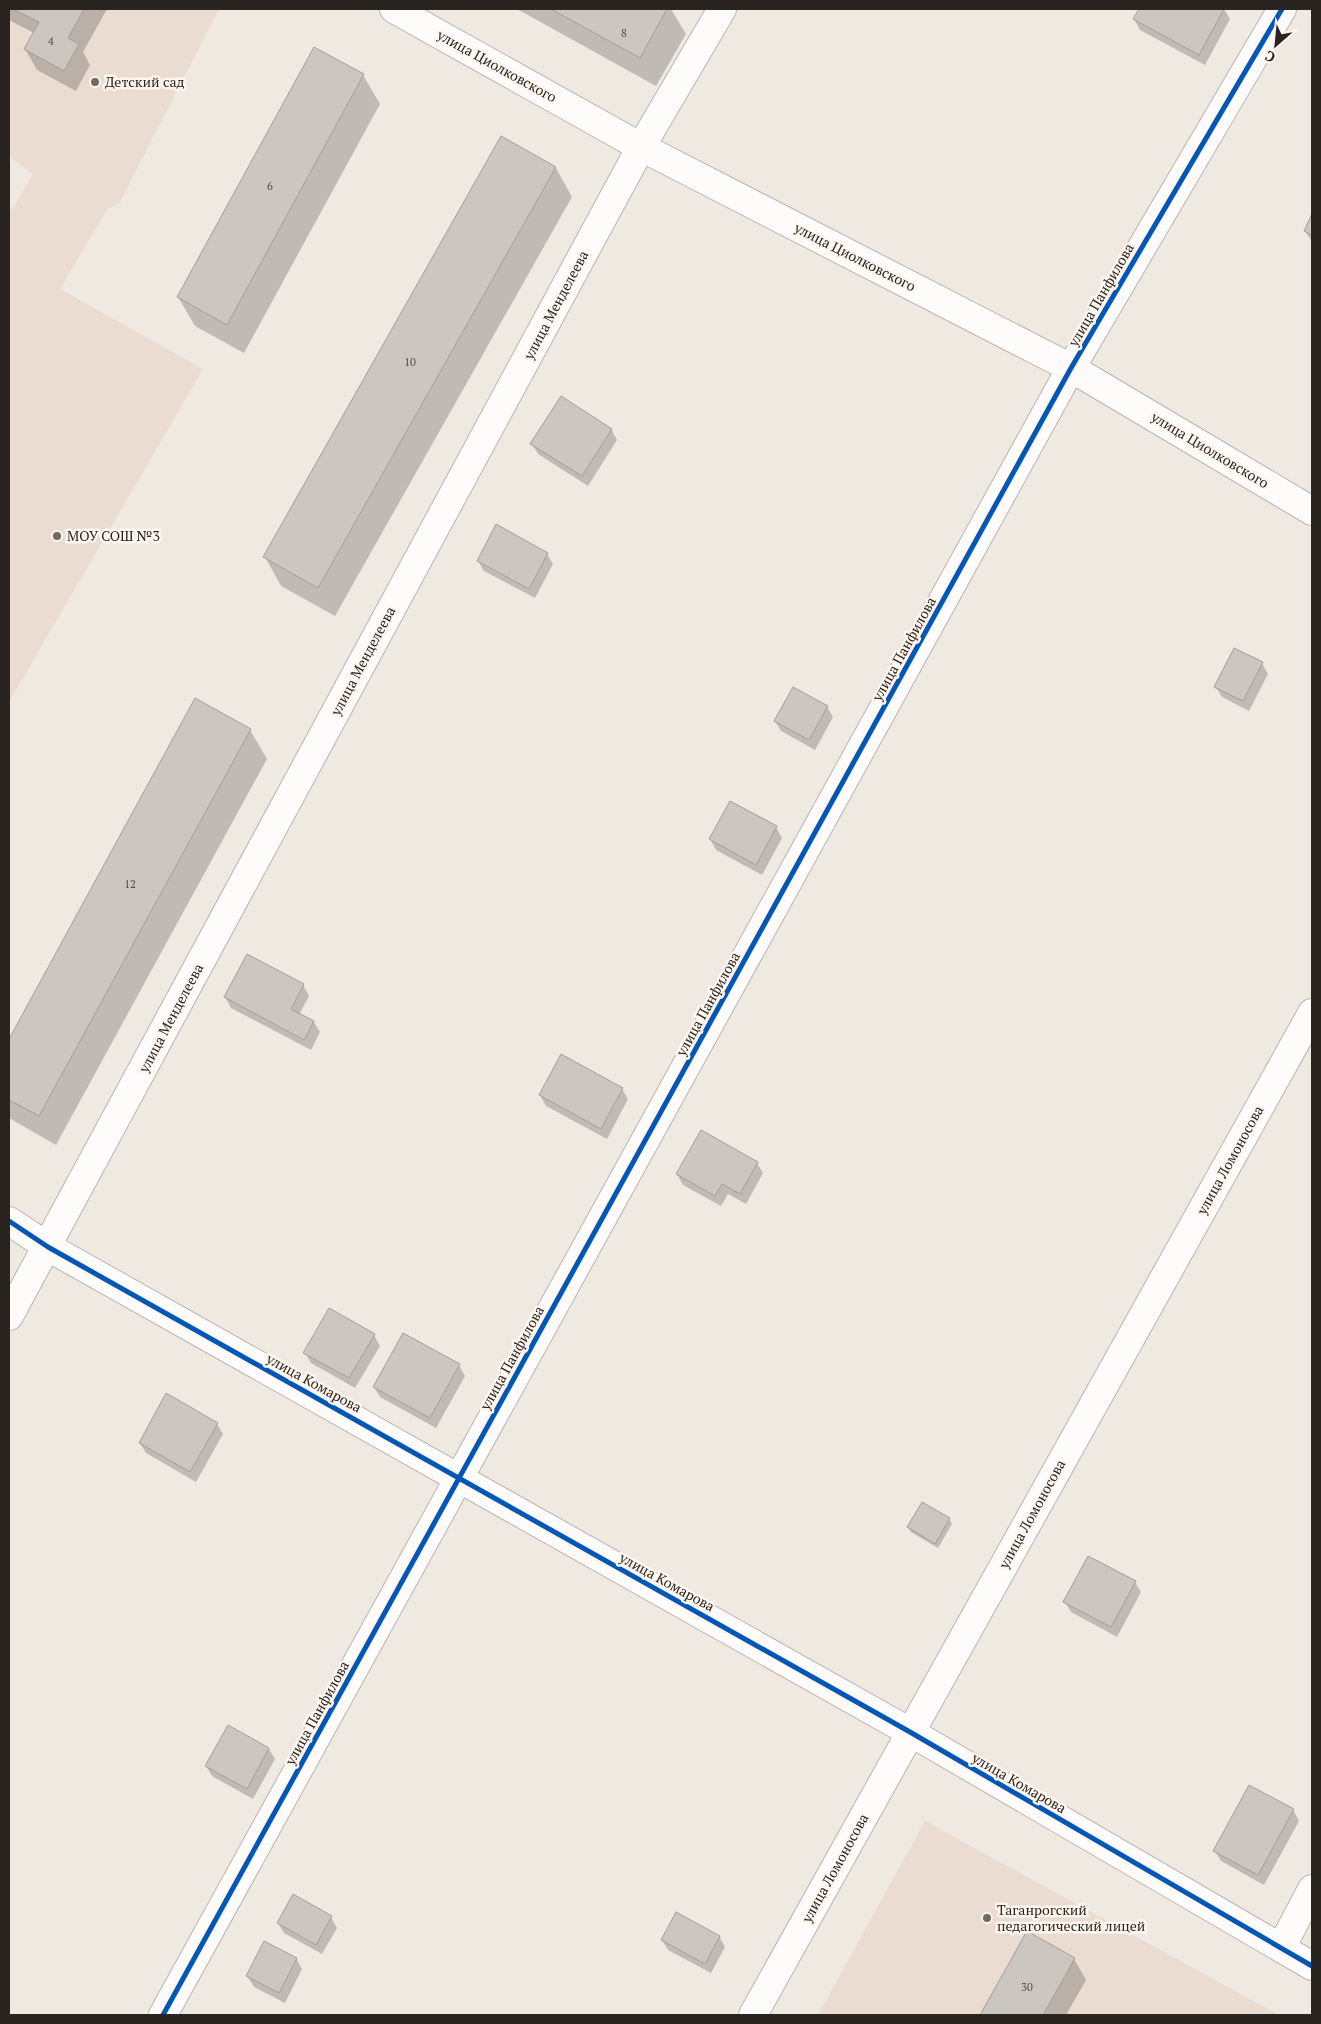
<svg xmlns="http://www.w3.org/2000/svg" width="1321" height="2024" viewBox="0 0 1321 2024" font-family="'PT Serif',serif">
<style>
.built{fill:#eadcd1}
.shadow{fill:#0003}
.building{fill:#ccc6c1;stroke:#a49e99}
.lines{fill:none;stroke-linecap:round;stroke-linejoin:round}
.minor-casing{stroke:#b9b4ae;stroke-width:30}
.minor{stroke:#fdfcfb;stroke-width:28}
.cycleway-casing{stroke:#fff6ef;stroke-width:8}
.cycleway{stroke:#0057b8;stroke-width:5}
.poi-dot{fill:#6f6964;stroke:#fff6ef;stroke-width:2}
.labels{text-anchor:middle;stroke-width:5;stroke-linejoin:round;paint-order:stroke}
.number-label{font-size:11px;fill:#524c48}
.street-label{font-size:14px;fill:#292420;stroke:#fff6ef}
.poi-label{font-size:14px;fill:#292420;stroke:#fff6ef;text-anchor:start}
</style>
<rect width="100%" height="100%" fill="#f0e9e2"/>
<!-- built -->
<path class="built" d="M 9,9 L 219,9 L 120,202 L 106,211 L 60,289 L 203,369 L 9,702 L 9,209 L 12,210 L 33,174 L 9,156 Z
M 925,1821 L 1279,2015 L 818,2015 Z"/>
<!-- shadow -->
<path class="shadow" d="M 9,9 L 107,9 L 83,52 L 90,65 L 76,91 L 37,70 L 25,49 L 34,33 L 9,20 Z
M 517,9 L 671,9 L 686,34 L 656,86 Z
M 1140,9 L 1224,9 L 1230,19 L 1205,65 L 1140,30 L 1134,19 Z
M 363,75 L 380,104 L 244,353 L 195,326 L 178,297 Z
M 502,137 L 556,168 L 572,197 L 335,616 L 281,586 L 265,557 Z
M 1312,216 L 1312,242 L 1305,231 Z
M 611,429 L 617,440 L 588,486 L 538,454 L 532,444 Z
M 547,554 L 553,564 L 535,598 L 484,571 L 478,561 Z
M 1262,663 L 1268,674 L 1249,711 L 1222,697 L 1216,687 Z
M 196,700 L 250,730 L 267,759 L 56,1145 L 9,1118 L 9,1041 Z
M 827,707 L 833,717 L 815,750 L 781,731 L 775,721 Z
M 776,827 L 782,838 L 762,875 L 716,850 L 710,839 Z
M 248,956 L 303,985 L 309,996 L 299,1015 L 314,1022 L 320,1032 L 311,1050 L 231,1008 L 225,997 Z
M 622,1089 L 628,1099 L 607,1139 L 546,1106 L 540,1095 Z
M 757,1163 L 763,1173 L 746,1204 L 728,1194 L 721,1206 L 683,1185 L 677,1174 Z
M 374,1335 L 380,1346 L 355,1388 L 311,1363 L 305,1352 Z
M 459,1365 L 465,1376 L 436,1428 L 380,1397 L 374,1387 Z
M 217,1424 L 223,1434 L 196,1482 L 146,1453 L 140,1443 Z
M 949,1519 L 952,1524 L 938,1548 L 911,1532 L 908,1527 Z
M 1135,1582 L 1141,1592 L 1117,1637 L 1071,1612 L 1065,1602 Z
M 269,1749 L 275,1759 L 253,1799 L 212,1776 L 206,1766 Z
M 1293,1810 L 1299,1821 L 1264,1885 L 1221,1861 L 1215,1851 Z
M 293,1896 L 331,1917 L 337,1928 L 322,1954 L 284,1933 L 278,1923 Z
M 1027,1933 L 1074,1959 L 1086,1980 L 1066,2015 L 981,2015 Z
M 719,1936 L 725,1947 L 711,1973 L 668,1950 L 662,1940 Z
M 296,1958 L 302,1969 L 285,2003 L 254,1987 L 247,1976 Z"/>
<!-- building -->
<path class="building" d="M 13,9 L 84,9 L 68,38 L 79,44 L 64,71 L 24,49 L 39,22 Z
M 551,9 L 667,9 L 640,58 Z
M 1139,9 L 1224,9 L 1199,55 L 1133,19 Z
M 314,47 L 364,74 L 227,325 L 177,297 Z
M 501,136 L 556,167 L 318,588 L 263,557 Z
M 1312,214 L 1312,235 L 1304,231 Z
M 561,396 L 612,429 L 582,476 L 530,444 Z
M 496,524 L 548,553 L 529,589 L 477,561 Z
M 1234,648 L 1263,662 L 1243,701 L 1214,687 Z
M 793,687 L 828,706 L 809,740 L 774,721 Z
M 195,698 L 251,729 L 39,1116 L 9,1100 L 9,1039 Z
M 730,801 L 777,826 L 756,865 L 709,839 Z
M 247,954 L 304,984 L 291,1009 L 314,1021 L 304,1040 L 224,997 Z
M 561,1054 L 623,1088 L 601,1129 L 539,1095 Z
M 701,1130 L 758,1162 L 740,1194 L 722,1184 L 715,1196 L 676,1174 Z
M 329,1308 L 375,1334 L 349,1378 L 303,1353 Z
M 403,1333 L 460,1364 L 430,1418 L 373,1387 Z
M 166,1393 L 218,1423 L 190,1472 L 139,1443 Z
M 922,1502 L 950,1518 L 935,1544 L 907,1527 Z
M 1088,1556 L 1136,1581 L 1111,1627 L 1063,1602 Z
M 228,1725 L 269,1748 L 247,1789 L 205,1766 Z
M 1249,1785 L 1294,1809 L 1258,1875 L 1213,1851 Z
M 293,1894 L 332,1916 L 316,1945 L 277,1923 Z
M 676,1912 L 720,1936 L 705,1964 L 661,1940 Z
M 1027,1931 L 1075,1958 L 1043,2015 L 980,2015 Z
M 264,1941 L 297,1958 L 279,1993 L 246,1976 Z"/>
<g class="lines">
<!-- minor casing -->
<g class="minor-casing">
<path id="minor" d="M 394,9 L 641,147 L 1071,368 L 1312,511
M 9,1221 L 48,1247 L 910,1732 L 1312,1966
M 9,1316 L 641,147 L 722,9
M 1281,1948 L 1312,1889
M 163,2015 L 1071,368 L 1282,9
M 753,2015 L 1312,1013"/>
</g>
<!-- minor -->
<use href="#minor" class="minor"/>
<!-- cycleway casing -->
<g class="cycleway-casing">
<path id="cycleway" d="M 9,1221 L 48,1247 L 910,1732 L 1312,1966
M 163,2015 L 1071,368 L 1282,9"/>
</g>
<!-- cycleway -->
<use href="#cycleway" class="cycleway"/>
</g>
<!-- markers -->
<g class="poi-dot">
<circle cx="95" cy="82" r="5"/>
<circle cx="57" cy="536" r="5"/>
<circle cx="987" cy="1918" r="5"/>
</g>
<g class="labels">
<!-- number labels -->
<g class="number-label">
<text x="624" y="37">8</text>
<text x="51" y="45">4</text>
<text x="270" y="190">6</text>
<text x="410" y="366">10</text>
<text x="130" y="888">12</text>
<text x="1027" y="1991">30</text>
</g>
<!-- street labels -->
<g class="street-label">
<text transform="translate(497 66) rotate(29)" y="5">улица Циолковского</text>
<text transform="translate(855 257) rotate(27)" y="5">улица Циолковского</text>
<text transform="translate(1101 295) rotate(-60)" y="5">улица Панфилова</text>
<text transform="translate(556 305) rotate(-62)" y="5">улица Менделеева</text>
<text transform="translate(1210 450) rotate(31)" y="5">улица Циолковского</text>
<text transform="translate(904 649) rotate(-61)" y="5">улица Панфилова</text>
<text transform="translate(363 661) rotate(-62)" y="5">улица Менделеева</text>
<text transform="translate(708 1004) rotate(-61)" y="5">улица Панфилова</text>
<text transform="translate(171 1018) rotate(-62)" y="5">улица Менделеева</text>
<text transform="translate(1230 1160) rotate(-61)" y="5">улица Ломоносова</text>
<text transform="translate(512 1358) rotate(-61)" y="5">улица Панфилова</text>
<text transform="translate(314 1383) rotate(29)" y="5">улица Комарова</text>
<text transform="translate(1032 1514) rotate(-61)" y="5">улица Ломоносова</text>
<text transform="translate(667 1582) rotate(29)" y="5">улица Комарова</text>
<text transform="translate(317 1713) rotate(-61)" y="5">улица Панфилова</text>
<text transform="translate(1019 1783) rotate(30)" y="5">улица Комарова</text>
<text transform="translate(835 1868) rotate(-61)" y="5">улица Ломоносова</text>
</g>
<!-- poi labels -->
<g class="poi-label">
<text x="105" y="87">Детский сад</text>
<text x="67" y="541">МОУ СОШ №3</text>
<text x="997" y="1915">Таганрогский<tspan x="997" dy="16">педагогический лицей</tspan></text>
</g>
</g>
<!-- border -->
<rect width="1321" height="2024" fill="none" stroke="#292420" stroke-width="20"/>
<!-- north arrow -->
<g transform="translate(1276 45) rotate(207)" stroke="#fff6ef" stroke-width="4" paint-order="stroke">
<path d="M0-4L9 19L0 12L-9 19Z" fill="#292420"/>
<text y="-8" font-size="14" font-weight="bold" text-anchor="middle" fill="#292420">С</text>
</g>
</svg>
